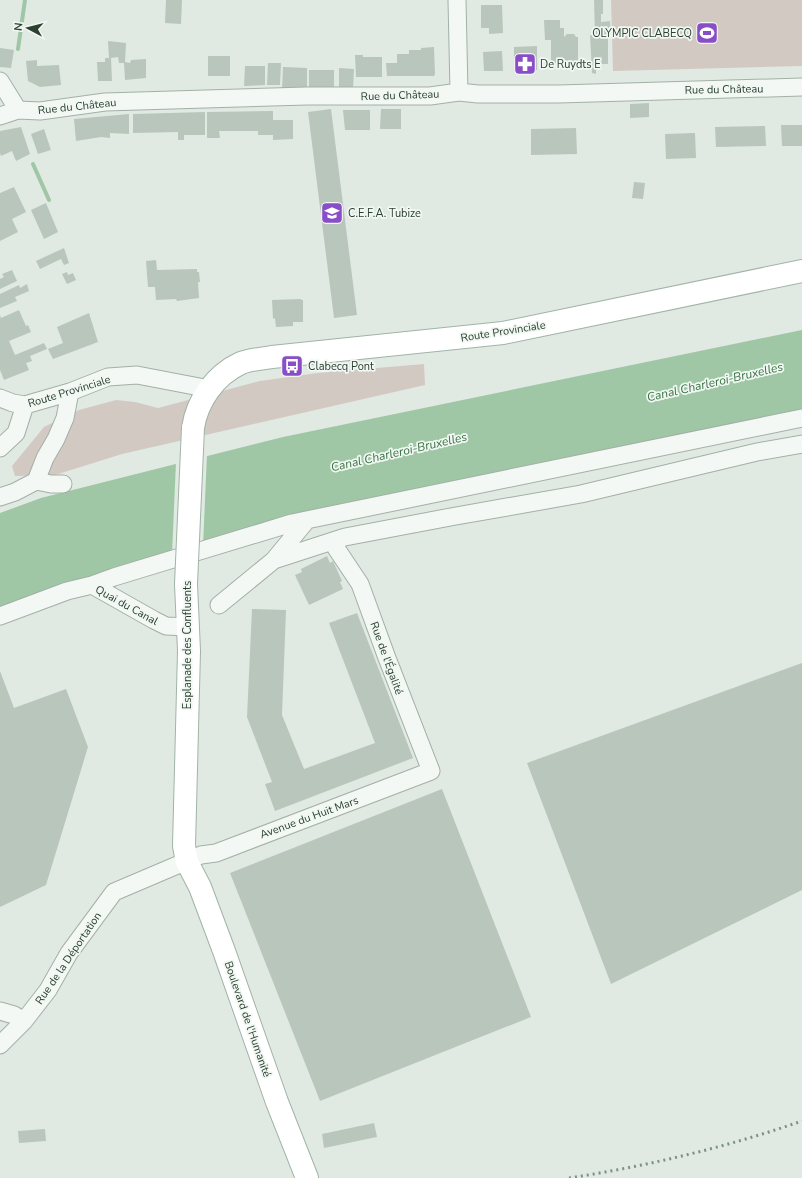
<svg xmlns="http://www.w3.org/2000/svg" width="802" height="1178" viewBox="0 0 802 1178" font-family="'Nunito Sans',sans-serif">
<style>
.green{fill:#d3c9c3}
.water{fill:#9fc7a5}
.pier{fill:#e1e9e3}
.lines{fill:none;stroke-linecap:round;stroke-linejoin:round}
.stream{stroke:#9fc7a5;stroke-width:4}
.building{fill:#b9c6bc}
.minor-casing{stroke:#a3b0a6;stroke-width:19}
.major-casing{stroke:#a1b4a6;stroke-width:24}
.minor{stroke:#f4f8f5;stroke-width:17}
.major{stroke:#fff;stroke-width:22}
.rail{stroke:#7c9281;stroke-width:3;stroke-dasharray:2 4;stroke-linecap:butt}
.major-bridge-casing{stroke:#a1b4a6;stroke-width:24;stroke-linecap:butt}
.major-bridge{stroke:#fff;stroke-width:22}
.labels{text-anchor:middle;stroke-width:3.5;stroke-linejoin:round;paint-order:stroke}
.poi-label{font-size:11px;fill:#2b4030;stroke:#f1f7f2;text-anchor:start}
.street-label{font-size:11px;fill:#2b4030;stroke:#f1f7f2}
.water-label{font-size:12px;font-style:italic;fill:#377242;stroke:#f1f7f2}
</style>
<rect width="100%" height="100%" fill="#e1e9e3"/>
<!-- green -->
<path class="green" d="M 611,0 L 802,0 L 802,66 L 613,71 Z
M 424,364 L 425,385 L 166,444 L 122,454 L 55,475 L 15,476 L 12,466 L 44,427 L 79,410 L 116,400 L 135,402 L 158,408 L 260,381 L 318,373 Z"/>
<!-- water -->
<path class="water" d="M 802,330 L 802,409 L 292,515 L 0,609 L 0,513 L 41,498 L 283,437 Z"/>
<!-- pier -->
<path class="pier" d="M 207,454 L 203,546 L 172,555 L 176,462 Z"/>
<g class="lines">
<!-- stream -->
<path class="stream" d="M 18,49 L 25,0
M 33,164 L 49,200"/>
</g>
<!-- building -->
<path class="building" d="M 166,0 L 182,0 L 181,24 L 165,23 Z
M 594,0 L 603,0 L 603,14 L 601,14 L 601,22 L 610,21 L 611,34 L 608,34 L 608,64 L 596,64 L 596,74 L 592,73 L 590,35 L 595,35 Z
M 481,5 L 502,5 L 503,33 L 489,34 L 489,28 L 481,28 Z
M 544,20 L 560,20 L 560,28 L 564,28 L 564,37 L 567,34 L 574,34 L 576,37 L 578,37 L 578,62 L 551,63 L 551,40 L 545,40 Z
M 108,41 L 126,43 L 125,62 L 130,63 L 131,60 L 146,59 L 146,78 L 125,80 L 124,63 L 119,63 L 118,57 L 111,58 L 112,81 L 98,81 L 97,62 L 105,62 L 105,58 L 109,58 Z
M 537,46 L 537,70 L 514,70 L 514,47 Z
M 434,47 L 435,74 L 434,76 L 387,76 L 386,63 L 397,63 L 397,54 L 409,54 L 409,50 L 421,50 L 421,48 Z
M 0,48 L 14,50 L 11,68 L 0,67 Z
M 502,51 L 503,71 L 484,71 L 483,52 Z
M 355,55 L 363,55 L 363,57 L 382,57 L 382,77 L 356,77 Z
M 208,56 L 230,56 L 230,76 L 208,76 Z
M 37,60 L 37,66 L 59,65 L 61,85 L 40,87 L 28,81 L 26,61 Z
M 268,63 L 281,63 L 280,85 L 267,85 Z
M 245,66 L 265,66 L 265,85 L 244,86 Z
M 283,67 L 307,68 L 307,90 L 282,90 Z
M 339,68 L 354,69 L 353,90 L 339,90 Z
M 309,70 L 334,70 L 334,89 L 309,90 Z
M 649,103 L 649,117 L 630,118 L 630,104 Z
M 331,109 L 357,315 L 334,318 L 308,112 Z
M 381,109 L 401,109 L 401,129 L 380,129 Z
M 343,110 L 370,110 L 370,130 L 345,130 Z
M 273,111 L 273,120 L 293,120 L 293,139 L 273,140 L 273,135 L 258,135 L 258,131 L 219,131 L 220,138 L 207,138 L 207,112 Z
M 205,112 L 205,135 L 184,135 L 184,140 L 178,140 L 178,132 L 133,133 L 133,114 Z
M 129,114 L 129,134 L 110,133 L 110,138 L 101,137 L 76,141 L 74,119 Z
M 781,125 L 802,125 L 802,146 L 782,146 Z
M 765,126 L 766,146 L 716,147 L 715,127 Z
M 21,127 L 30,154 L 16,161 L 12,151 L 1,156 L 0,153 L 0,131 Z
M 576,128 L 577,154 L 531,155 L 531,129 Z
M 44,129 L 51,150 L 38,154 L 31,134 Z
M 695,133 L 696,158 L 666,159 L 665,134 Z
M 634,182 L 645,183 L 643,199 L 632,198 Z
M 14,187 L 26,212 L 12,219 L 18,232 L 0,241 L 0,193 Z
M 46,203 L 58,232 L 44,239 L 31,210 Z
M 64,248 L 69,263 L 64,265 L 61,259 L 40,269 L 36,261 Z
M 156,260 L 157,270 L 197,269 L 197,272 L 199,272 L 200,282 L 198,282 L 199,298 L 177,301 L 176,299 L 156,300 L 155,287 L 148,287 L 146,261 Z
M 12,270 L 17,281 L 0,289 L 0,279 L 4,277 L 2,274 Z
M 67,272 L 68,275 L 73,273 L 76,280 L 67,284 L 62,274 Z
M 27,284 L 29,291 L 15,297 L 17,301 L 0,308 L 0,294 L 19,285 L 20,288 Z
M 301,299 L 301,300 L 303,300 L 303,322 L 293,322 L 293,326 L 276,327 L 275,318 L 273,319 L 272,300 Z
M 19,310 L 26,326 L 28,325 L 31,332 L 9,341 L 15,355 L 44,343 L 47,349 L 30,356 L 32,361 L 26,363 L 29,370 L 4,380 L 0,370 L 0,315 L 1,318 Z
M 89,313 L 98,342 L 53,359 L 48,349 L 63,343 L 57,327 Z
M 327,556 L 330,563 L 333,561 L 342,581 L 340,582 L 343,589 L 309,605 L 295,575 L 302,572 L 301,569 Z
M 252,609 L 286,610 L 282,715 L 304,769 L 375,743 L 329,623 L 357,613 L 413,758 L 275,811 L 265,784 L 272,782 L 247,717 Z
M 802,663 L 802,890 L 611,984 L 527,763 Z
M 0,671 L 14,708 L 66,689 L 88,747 L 46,885 L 0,907 Z
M 442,789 L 531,1017 L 320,1101 L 230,873 Z
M 374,1123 L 377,1137 L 324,1148 L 322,1134 Z
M 45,1129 L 46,1141 L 19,1143 L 18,1131 Z"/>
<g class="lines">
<!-- minor casing -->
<g class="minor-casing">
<path id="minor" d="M 457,0 L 459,92
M 0,81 L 18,110
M 0,116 L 18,110 L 40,111 L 105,102 L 307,96 L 430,96 L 459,92 L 478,94 L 559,94 L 802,87
M 0,398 L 13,403 L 25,405 L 70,392 L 108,377 L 137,375 L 210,389
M 0,448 L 16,433 L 25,405
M 36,481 L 45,458 L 56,439 L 65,418 L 70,392
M 0,497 L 15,492 L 36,481 L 51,484 L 63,484
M 274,560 L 345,537 L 456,516 L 581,494 L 757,452 L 802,444
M 92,585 L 154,620 L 166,626 L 188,627
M 219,605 L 274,560 L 307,520
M 0,616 L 67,591 L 92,585 L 114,577 L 292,523 L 802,418
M 0,1011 L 14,1015 L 24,1021
M 0,1045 L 24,1021 L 48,990 L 69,953 L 114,892 L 201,855 L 216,853 L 431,771 L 387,658 L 360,584 L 336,548"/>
</g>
<!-- major casing -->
<g class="major-casing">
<path id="major" d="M 193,428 C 197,401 215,375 241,363 C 250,359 262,359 272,357 L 503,333 L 802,271
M 186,584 L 189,651 L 184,846 L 187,862 L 200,887 L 224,951 L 277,1102 L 307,1178"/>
</g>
<!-- minor -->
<use href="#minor" class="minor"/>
<!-- major -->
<use href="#major" class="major"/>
<!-- rail -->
<path class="rail" d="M 569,1178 C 648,1166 727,1147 802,1121"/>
<!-- major-bridge casing -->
<g class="major-bridge-casing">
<path id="major-bridge" d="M 186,584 L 193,428"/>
</g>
<!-- major-bridge -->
<use href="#major-bridge" class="major-bridge"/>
</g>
<!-- icons -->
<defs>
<g id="stadium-square" transform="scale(1.15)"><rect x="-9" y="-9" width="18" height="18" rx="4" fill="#894ec7" stroke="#f1f7f2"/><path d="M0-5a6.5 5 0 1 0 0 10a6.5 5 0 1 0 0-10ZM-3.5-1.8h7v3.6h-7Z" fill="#fff"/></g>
<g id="pharmacy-square" transform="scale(1.15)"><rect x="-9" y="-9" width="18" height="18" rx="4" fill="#894ec7" stroke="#f1f7f2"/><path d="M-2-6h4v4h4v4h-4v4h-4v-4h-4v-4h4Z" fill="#fff"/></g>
<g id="school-square" transform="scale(1.15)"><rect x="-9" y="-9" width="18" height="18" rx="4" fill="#894ec7" stroke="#f1f7f2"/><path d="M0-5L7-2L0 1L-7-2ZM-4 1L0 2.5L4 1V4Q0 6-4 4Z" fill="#fff"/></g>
<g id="bus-square" transform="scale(1.15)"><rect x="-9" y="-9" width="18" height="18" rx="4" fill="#894ec7" stroke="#f1f7f2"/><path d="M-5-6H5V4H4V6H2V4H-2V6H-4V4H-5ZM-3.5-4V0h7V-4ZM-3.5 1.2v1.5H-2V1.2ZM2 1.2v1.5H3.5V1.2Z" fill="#fff"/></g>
</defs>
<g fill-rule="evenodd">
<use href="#stadium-square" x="707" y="33"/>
<use href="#pharmacy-square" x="525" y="64"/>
<use href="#school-square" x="332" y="213"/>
<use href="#bus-square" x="292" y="366"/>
</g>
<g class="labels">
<!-- poi labels -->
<g class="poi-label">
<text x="692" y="37" text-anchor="end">OLYMPIC CLABECQ</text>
<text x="540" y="68">De Ruydts E</text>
<text x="348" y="217">C.E.F.A. Tubize</text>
<text x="308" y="370">Clabecq Pont</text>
</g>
<!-- street labels -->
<g class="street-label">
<text transform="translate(724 89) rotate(-1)" y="4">Rue du Château</text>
<text transform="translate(400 95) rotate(-2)" y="4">Rue du Château</text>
<text transform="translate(77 106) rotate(-6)" y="4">Rue du Château</text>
<text transform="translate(503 331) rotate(-9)" y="4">Route Provinciale</text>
<text transform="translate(69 391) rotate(-17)" y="4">Route Provinciale</text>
<text transform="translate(127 605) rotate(29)" y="4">Quai du Canal</text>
<text transform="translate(187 645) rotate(-90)" y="4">Esplanade des Confluents</text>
<text transform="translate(387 658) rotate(70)" y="4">Rue de l'Égalité</text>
<text transform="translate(309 817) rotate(-20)" y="4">Avenue du Huit Mars</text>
<text transform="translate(68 958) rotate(-56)" y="4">Rue de la Déportation</text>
<text transform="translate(248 1019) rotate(71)" y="4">Boulevard de l'Humanité</text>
</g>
<!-- water labels -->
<g class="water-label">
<text transform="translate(715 382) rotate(-13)" y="4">Canal Charleroi-Bruxelles</text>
<text transform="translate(399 452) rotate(-13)" y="4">Canal Charleroi-Bruxelles</text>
</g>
</g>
<!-- north arrow -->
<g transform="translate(28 28) rotate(277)" stroke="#f1f7f2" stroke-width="3" paint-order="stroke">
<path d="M0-3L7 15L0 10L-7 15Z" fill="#2b4030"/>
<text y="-6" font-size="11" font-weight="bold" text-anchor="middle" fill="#2b4030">N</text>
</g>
</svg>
